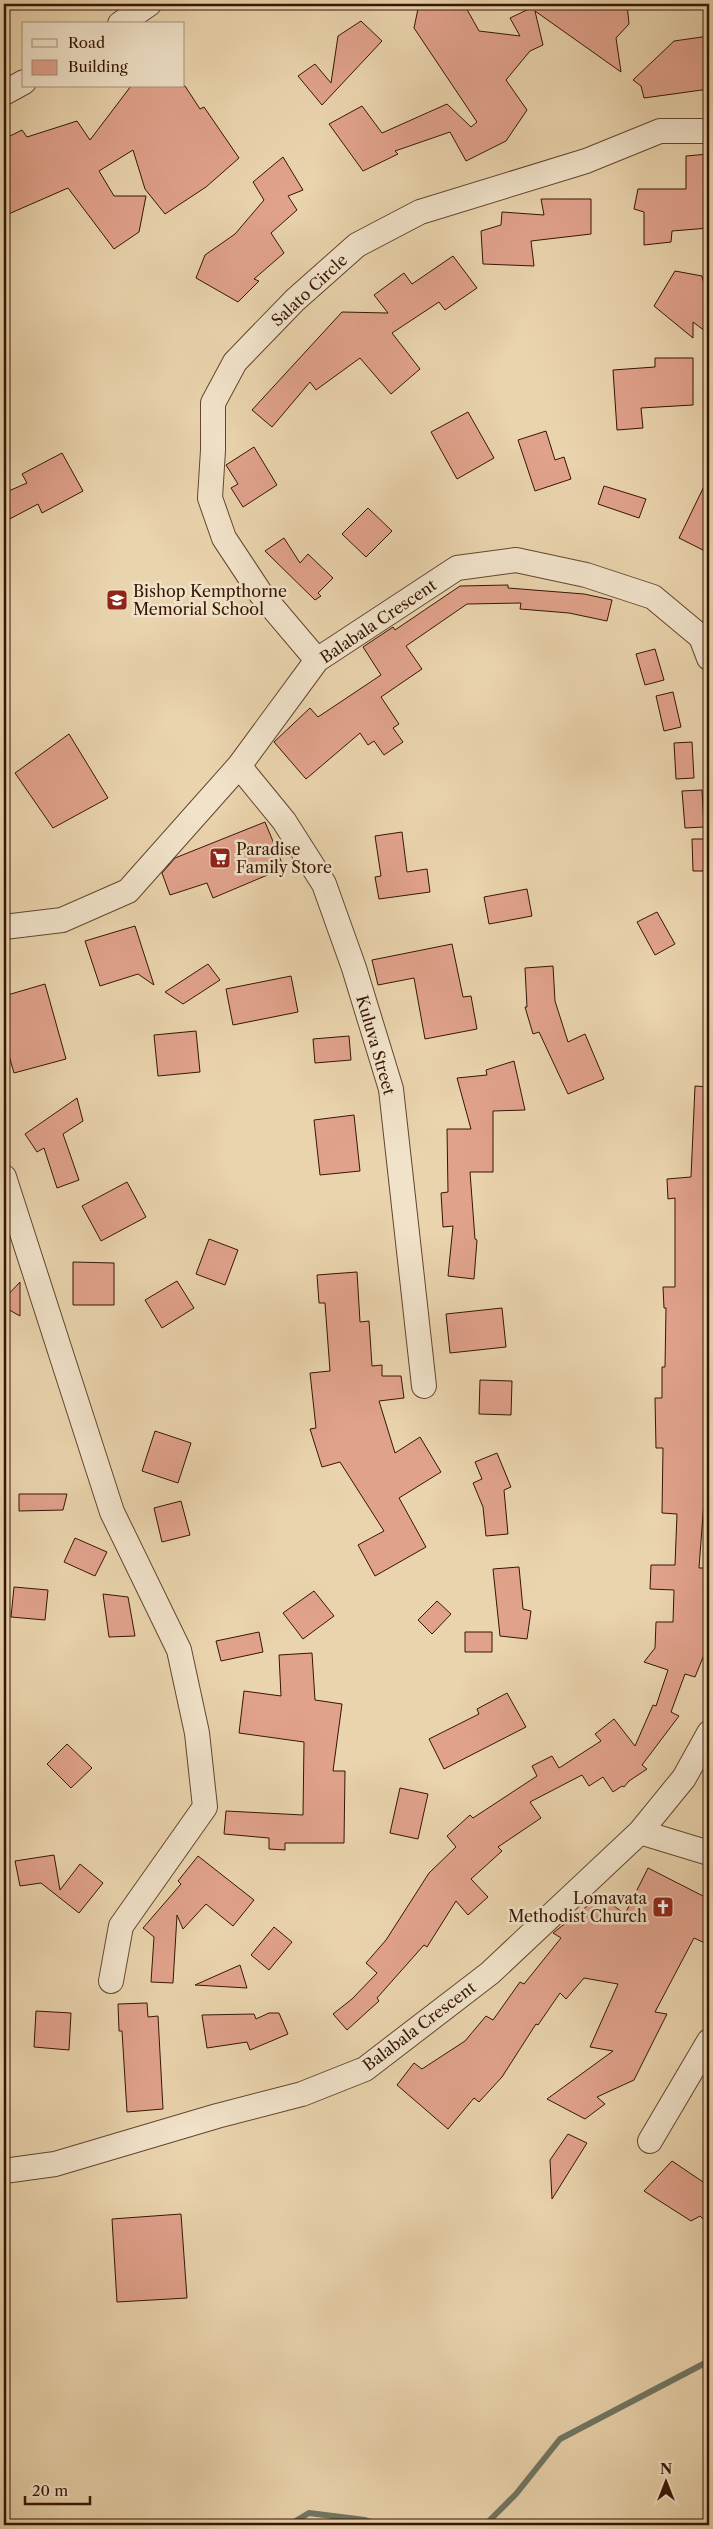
<svg xmlns="http://www.w3.org/2000/svg" width="713" height="2529" viewBox="0 0 713 2529" font-family="'Libre Caslon Text',serif">
<style>
.lines{fill:none;stroke-linecap:round;stroke-linejoin:round}
.stream{stroke:#717765;stroke-width:6}
.building{fill:#e1a28c;stroke:#361505}
.minor-casing{stroke:#63452f;stroke-width:26}
.minor{stroke:#f1e3ca;stroke-width:24}
.labels{text-anchor:middle;stroke-width:5;stroke-linejoin:round;paint-order:stroke}
.street-label{font-size:16px;fill:#361505;stroke:#f1e3ca}
.poi-label{font-size:16px;fill:#361505;stroke:#f1e3ca;text-anchor:start}
</style>
<rect width="100%" height="100%" fill="#ead4ad"/>
<filter id="stains"><feTurbulence type="fractalNoise" baseFrequency=".004" numOctaves="4"/><feColorMatrix values="0 0 0 0 .2 0 0 0 0 .09 0 0 0 0 .02 0 0 0 .5 -.17"/></filter>
<radialGradient id="worn" r=".72"><stop offset=".6" stop-color="#630" stop-opacity="0"/><stop offset="1" stop-color="#630" stop-opacity=".3"/></radialGradient>
<g class="lines">
<!-- stream -->
<path class="stream" d="M 289,2525 L 309,2513 L 365,2520 L 381,2525
M 485,2525 L 516,2494 L 560,2439 L 709,2361"/>
</g>
<!-- building -->
<path class="building" d="M 419,4 L 464,4 L 479,31 L 520,36 L 510,18 L 531,8 L 525,4 L 627,4 L 629,24 L 616,38 L 621,72 L 535,11 L 543,45 L 530,51 L 506,80 L 527,110 L 506,141 L 466,161 L 450,132 L 395,151 L 398,154 L 363,171 L 329,124 L 362,106 L 382,133 L 447,104 L 471,127 L 477,122 L 414,28 Z
M 361,21 L 382,41 L 322,105 L 298,76 L 315,64 L 331,83 L 338,36 Z
M 709,36 L 709,89 L 644,98 L 641,86 L 633,80 L 674,41 Z
M 131,86 L 185,86 L 200,109 L 204,107 L 239,158 L 206,187 L 165,214 L 145,189 L 133,150 L 99,171 L 114,196 L 146,196 L 139,232 L 114,249 L 68,188 L 4,216 L 4,139 L 22,130 L 27,137 L 77,121 L 90,140 Z
M 709,154 L 709,228 L 672,231 L 671,242 L 644,245 L 644,212 L 634,209 L 638,189 L 686,189 L 686,156 Z
M 283,157 L 303,190 L 288,196 L 297,210 L 271,233 L 284,253 L 254,279 L 259,281 L 238,302 L 196,278 L 205,255 L 235,234 L 264,200 L 253,182 Z
M 541,199 L 591,199 L 591,234 L 531,241 L 534,266 L 483,264 L 481,231 L 501,225 L 502,212 L 544,215 Z
M 453,256 L 477,288 L 445,310 L 439,302 L 392,333 L 420,369 L 391,394 L 360,358 L 316,390 L 310,382 L 272,427 L 252,410 L 342,312 L 388,313 L 374,295 L 404,273 L 412,284 Z
M 675,271 L 702,276 L 709,303 L 709,334 L 693,322 L 693,338 L 654,306 Z
M 655,358 L 693,358 L 693,405 L 641,408 L 643,428 L 617,430 L 613,370 L 655,367 Z
M 468,412 L 494,458 L 457,479 L 431,432 Z
M 546,431 L 555,460 L 564,457 L 571,479 L 535,491 L 518,440 Z
M 254,447 L 277,485 L 243,507 L 231,488 L 238,484 L 226,465 Z
M 62,453 L 83,491 L 42,513 L 38,504 L 4,522 L 4,493 L 27,483 L 22,474 Z
M 709,476 L 709,553 L 679,538 Z
M 604,486 L 646,499 L 639,518 L 598,504 Z
M 368,508 L 392,531 L 366,557 L 342,534 Z
M 284,538 L 300,563 L 308,554 L 333,578 L 318,593 L 321,596 L 315,600 L 265,551 Z
M 508,585 L 508,588 L 584,594 L 612,600 L 607,621 L 569,613 L 520,609 L 521,603 L 467,604 L 406,646 L 422,669 L 381,697 L 399,724 L 393,728 L 403,742 L 384,755 L 374,741 L 368,745 L 360,733 L 306,779 L 274,742 L 310,708 L 318,717 L 381,675 L 363,647 L 393,627 L 395,630 L 460,586 Z
M 655,649 L 664,680 L 645,685 L 636,654 Z
M 673,692 L 681,727 L 664,731 L 656,696 Z
M 69,734 L 108,798 L 53,828 L 15,773 Z
M 692,742 L 694,778 L 676,779 L 674,743 Z
M 702,790 L 704,827 L 685,828 L 682,791 Z
M 265,822 L 284,868 L 213,898 L 207,883 L 170,895 L 162,873 L 175,858 Z
M 402,832 L 407,872 L 427,869 L 430,892 L 379,899 L 375,877 L 381,876 L 375,836 Z
M 692,839 L 709,839 L 709,871 L 693,871 Z
M 527,889 L 532,916 L 489,924 L 484,897 Z
M 657,912 L 675,944 L 655,955 L 637,922 Z
M 135,926 L 154,985 L 138,974 L 100,986 L 85,941 Z
M 452,944 L 463,997 L 471,996 L 477,1029 L 425,1039 L 414,978 L 378,985 L 372,960 Z
M 208,964 L 220,980 L 183,1004 L 165,992 Z
M 553,966 L 555,1001 L 568,1042 L 585,1034 L 604,1079 L 568,1094 L 539,1032 L 533,1034 L 525,1007 L 527,1007 L 525,968 Z
M 291,976 L 298,1012 L 233,1025 L 226,989 Z
M 45,984 L 66,1059 L 14,1073 L 4,1038 L 4,996 Z
M 196,1031 L 200,1072 L 158,1076 L 154,1035 Z
M 349,1036 L 351,1060 L 315,1063 L 313,1039 Z
M 514,1061 L 525,1110 L 493,1111 L 493,1172 L 470,1172 L 475,1239 L 477,1240 L 474,1279 L 448,1276 L 453,1226 L 443,1227 L 441,1193 L 448,1192 L 447,1129 L 471,1129 L 457,1078 L 487,1075 L 486,1070 Z
M 695,1086 L 709,1087 L 709,1449 L 705,1449 L 706,1474 L 699,1568 L 709,1568 L 708,1645 L 695,1677 L 685,1674 L 671,1712 L 679,1716 L 642,1765 L 647,1769 L 629,1781 L 624,1787 L 622,1786 L 613,1792 L 603,1777 L 589,1786 L 582,1775 L 530,1802 L 541,1818 L 498,1847 L 502,1851 L 471,1879 L 488,1897 L 468,1915 L 456,1901 L 427,1947 L 424,1945 L 377,1998 L 379,2001 L 347,2030 L 333,2014 L 352,1999 L 377,1973 L 366,1963 L 386,1940 L 429,1873 L 456,1847 L 447,1836 L 470,1815 L 473,1818 L 537,1776 L 532,1766 L 552,1756 L 559,1768 L 601,1741 L 595,1734 L 614,1719 L 635,1746 L 653,1705 L 656,1706 L 668,1670 L 644,1662 L 655,1648 L 656,1622 L 673,1622 L 674,1590 L 650,1589 L 651,1565 L 675,1565 L 677,1514 L 662,1513 L 663,1448 L 656,1448 L 655,1398 L 662,1398 L 662,1367 L 665,1367 L 666,1308 L 664,1308 L 663,1287 L 675,1287 L 675,1198 L 668,1199 L 667,1179 L 691,1177 Z
M 77,1098 L 83,1121 L 63,1134 L 79,1180 L 57,1188 L 44,1148 L 37,1152 L 25,1134 Z
M 354,1115 L 360,1171 L 320,1175 L 314,1120 Z
M 127,1182 L 146,1217 L 101,1241 L 82,1206 Z
M 209,1239 L 238,1250 L 225,1285 L 196,1274 Z
M 73,1262 L 114,1263 L 114,1305 L 73,1305 Z
M 357,1272 L 360,1322 L 369,1321 L 372,1366 L 382,1365 L 382,1376 L 401,1376 L 404,1398 L 379,1401 L 395,1453 L 420,1437 L 441,1472 L 399,1498 L 426,1547 L 375,1576 L 358,1545 L 384,1531 L 340,1462 L 322,1467 L 310,1429 L 316,1428 L 310,1373 L 330,1371 L 325,1303 L 319,1303 L 317,1275 Z
M 177,1281 L 194,1308 L 162,1328 L 145,1300 Z
M 20,1282 L 20,1316 L 4,1307 L 4,1299 Z
M 502,1308 L 506,1347 L 450,1353 L 446,1314 Z
M 480,1380 L 512,1381 L 511,1415 L 479,1414 Z
M 155,1431 L 191,1443 L 178,1483 L 142,1471 Z
M 497,1453 L 511,1487 L 504,1490 L 508,1534 L 486,1536 L 483,1507 L 473,1483 L 482,1479 L 475,1462 Z
M 19,1494 L 67,1494 L 63,1510 L 19,1511 Z
M 181,1501 L 190,1535 L 162,1542 L 154,1508 Z
M 75,1538 L 107,1552 L 95,1576 L 64,1562 Z
M 519,1567 L 523,1609 L 531,1611 L 527,1639 L 500,1636 L 493,1569 Z
M 14,1587 L 48,1590 L 45,1620 L 11,1617 Z
M 314,1591 L 334,1616 L 303,1639 L 283,1613 Z
M 103,1594 L 128,1597 L 135,1636 L 109,1637 Z
M 437,1601 L 451,1614 L 432,1634 L 418,1620 Z
M 259,1632 L 263,1652 L 221,1661 L 216,1641 Z
M 465,1632 L 492,1632 L 492,1652 L 465,1652 Z
M 312,1653 L 315,1700 L 342,1704 L 333,1771 L 345,1771 L 344,1843 L 285,1843 L 285,1850 L 269,1849 L 269,1838 L 224,1834 L 226,1811 L 303,1815 L 304,1742 L 239,1733 L 244,1691 L 281,1696 L 279,1655 Z
M 507,1693 L 526,1727 L 444,1769 L 429,1739 L 479,1714 L 477,1709 Z
M 67,1744 L 92,1768 L 71,1788 L 47,1764 Z
M 400,1788 L 428,1794 L 418,1839 L 390,1833 Z
M 54,1855 L 60,1890 L 80,1864 L 103,1883 L 79,1913 L 41,1883 L 20,1886 L 15,1861 Z
M 198,1856 L 254,1900 L 233,1926 L 206,1904 L 183,1929 L 177,1915 L 173,1983 L 151,1982 L 154,1937 L 143,1928 L 181,1884 L 178,1881 Z
M 648,1868 L 709,1899 L 709,1945 L 694,1938 L 655,2012 L 667,2014 L 634,2080 L 597,2097 L 605,2104 L 585,2119 L 547,2099 L 613,2051 L 590,2047 L 618,1984 L 584,1978 L 566,1999 L 560,1993 L 538,2025 L 536,2024 L 502,2077 L 479,2102 L 474,2098 L 448,2129 L 397,2085 L 414,2063 L 422,2069 L 465,2041 L 486,2016 L 493,2020 L 520,1982 L 524,1984 L 561,1938 L 553,1933 L 600,1896 L 625,1914 Z
M 274,1927 L 292,1942 L 269,1970 L 251,1955 Z
M 240,1965 L 247,1988 L 195,1985 Z
M 147,2003 L 148,2017 L 158,2016 L 163,2109 L 127,2112 L 122,2031 L 119,2031 L 118,2004 Z
M 36,2011 L 71,2013 L 69,2050 L 34,2047 Z
M 269,2013 L 279,2013 L 288,2034 L 250,2050 L 247,2042 L 207,2048 L 202,2015 L 254,2014 L 256,2019 Z
M 568,2134 L 587,2143 L 552,2199 L 550,2160 Z
M 672,2161 L 709,2186 L 709,2225 L 700,2216 L 691,2221 L 644,2191 Z
M 181,2214 L 187,2298 L 117,2302 L 112,2219 Z"/>
<g class="lines">
<!-- minor casing -->
<g class="minor-casing">
<path id="minor" d="M 120,24 L 149,4
M 4,93 L 24,82
M 317,660 L 261,594 L 224,538 L 210,498 L 213,450 L 213,403 L 235,362 L 295,300 L 357,245 L 420,212 L 586,161 L 660,131 L 709,131
M 239,766 L 284,821 L 324,884 L 354,968 L 391,1089 L 424,1386
M 4,927 L 62,920 L 128,891 L 239,766 L 317,660 L 457,568 L 516,560 L 586,575 L 653,597 L 701,637 L 709,658
M 4,1177 L 112,1512 L 179,1650 L 197,1733 L 205,1807 L 121,1926 L 111,1981
M 640,1832 L 709,1853
M 650,2141 L 709,2041
M 4,2171 L 55,2164 L 217,2116 L 302,2094 L 365,2069 L 490,1973 L 640,1832 L 684,1778 L 709,1733"/>
</g>
<!-- minor -->
<use href="#minor" class="minor"/>
</g>
<!-- icons -->
<defs>
<g id="school-square" transform="scale(1.125)"><rect x="-9" y="-9" width="18" height="18" rx="4" fill="#8f2418" stroke="#f1e3ca"/><path d="M0-5L7-2L0 1L-7-2ZM-4 1L0 2.5L4 1V4Q0 6-4 4Z" fill="#fff"/></g>
<g id="supermarket-square" transform="scale(1.125)"><rect x="-9" y="-9" width="18" height="18" rx="4" fill="#8f2418" stroke="#f1e3ca"/><path d="M-6-5.5h2.5l.6 2H6L4.5 2H-2.5L-4.4-4H-6ZM-1.5 3.2a1.3 1.3 0 1 0 .1 0ZM3 3.2a1.3 1.3 0 1 0 .1 0Z" fill="#fff"/></g>
<g id="church-square" transform="scale(1.125)"><rect x="-9" y="-9" width="18" height="18" rx="4" fill="#8f2418" stroke="#f1e3ca"/><path d="M-1.2-6h2.4v3.5h3.3v2.4h-3.3V6h-2.4V-.1h-3.3v-2.4h3.3Z" fill="#fff"/></g>
</defs>
<g fill-rule="evenodd">
<use href="#school-square" x="117" y="600"/>
<use href="#supermarket-square" x="220" y="858"/>
<use href="#church-square" x="663" y="1907"/>
</g>
<g class="labels">
<!-- street labels -->
<g class="street-label">
<text transform="translate(309 290) rotate(-43)" y="6">Salato Circle</text>
<text transform="translate(378 621) rotate(-34)" y="6">Balabala Crescent</text>
<text transform="translate(376 1045) rotate(74)" y="6">Kuluva Street</text>
<text transform="translate(419 2026) rotate(-37)" y="6">Balabala Crescent</text>
</g>
<!-- poi labels -->
<g class="poi-label">
<text x="133" y="597">Bishop Kempthorne<tspan x="133" dy="18">Memorial School</tspan></text>
<text x="236" y="855">Paradise<tspan x="236" dy="18">Family Store</tspan></text>
<text x="647" y="1904" text-anchor="end">Lomavata<tspan x="647" dy="18">Methodist Church</tspan></text>
</g>
</g>
<!-- margin -->
<rect width="713" height="2529" fill="none" stroke="#ead4ad" stroke-width="20"/>
<rect x="5" y="5" width="703" height="2519" fill="none" stroke="#361505" stroke-width="2.5"/>
<rect x="10" y="10" width="693" height="2509" fill="none" stroke="#361505"/>
<!-- legend -->
<rect x="22" y="22" width="162" height="65" fill="#f1e3ca" stroke="#a6917b"/>
<rect x="32" y="39" width="25" height="8" fill="#f1e3ca" stroke="#a6917b"/>
<text x="68" y="48" font-size="15" fill="#361505">Road</text>
<rect x="32" y="60" width="25" height="15" fill="#e1a28c" stroke="#a6917b"/>
<text x="68" y="72" font-size="15" fill="#361505">Building</text>
<!-- north arrow -->
<g transform="translate(666 2482)" stroke="#f1e3ca" stroke-width="4" paint-order="stroke">
<path d="M0-4L9 19L0 12L-9 19Z" fill="#361505"/>
<text y="-8" font-size="14" font-weight="bold" text-anchor="middle" fill="#361505">N</text>
</g>
<!-- scale -->
<path d="M25 2496v8h65v-8" fill="none" stroke="#361505" stroke-width="2.5"/>
<text x="32" y="2496" font-size="15" fill="#361505" stroke="#f1e3ca" stroke-width="4" paint-order="stroke">20 m</text>
<rect width="100%" height="100%" filter="url(#stains)"/>
<rect width="100%" height="100%" fill="url(#worn)"/>
</svg>
